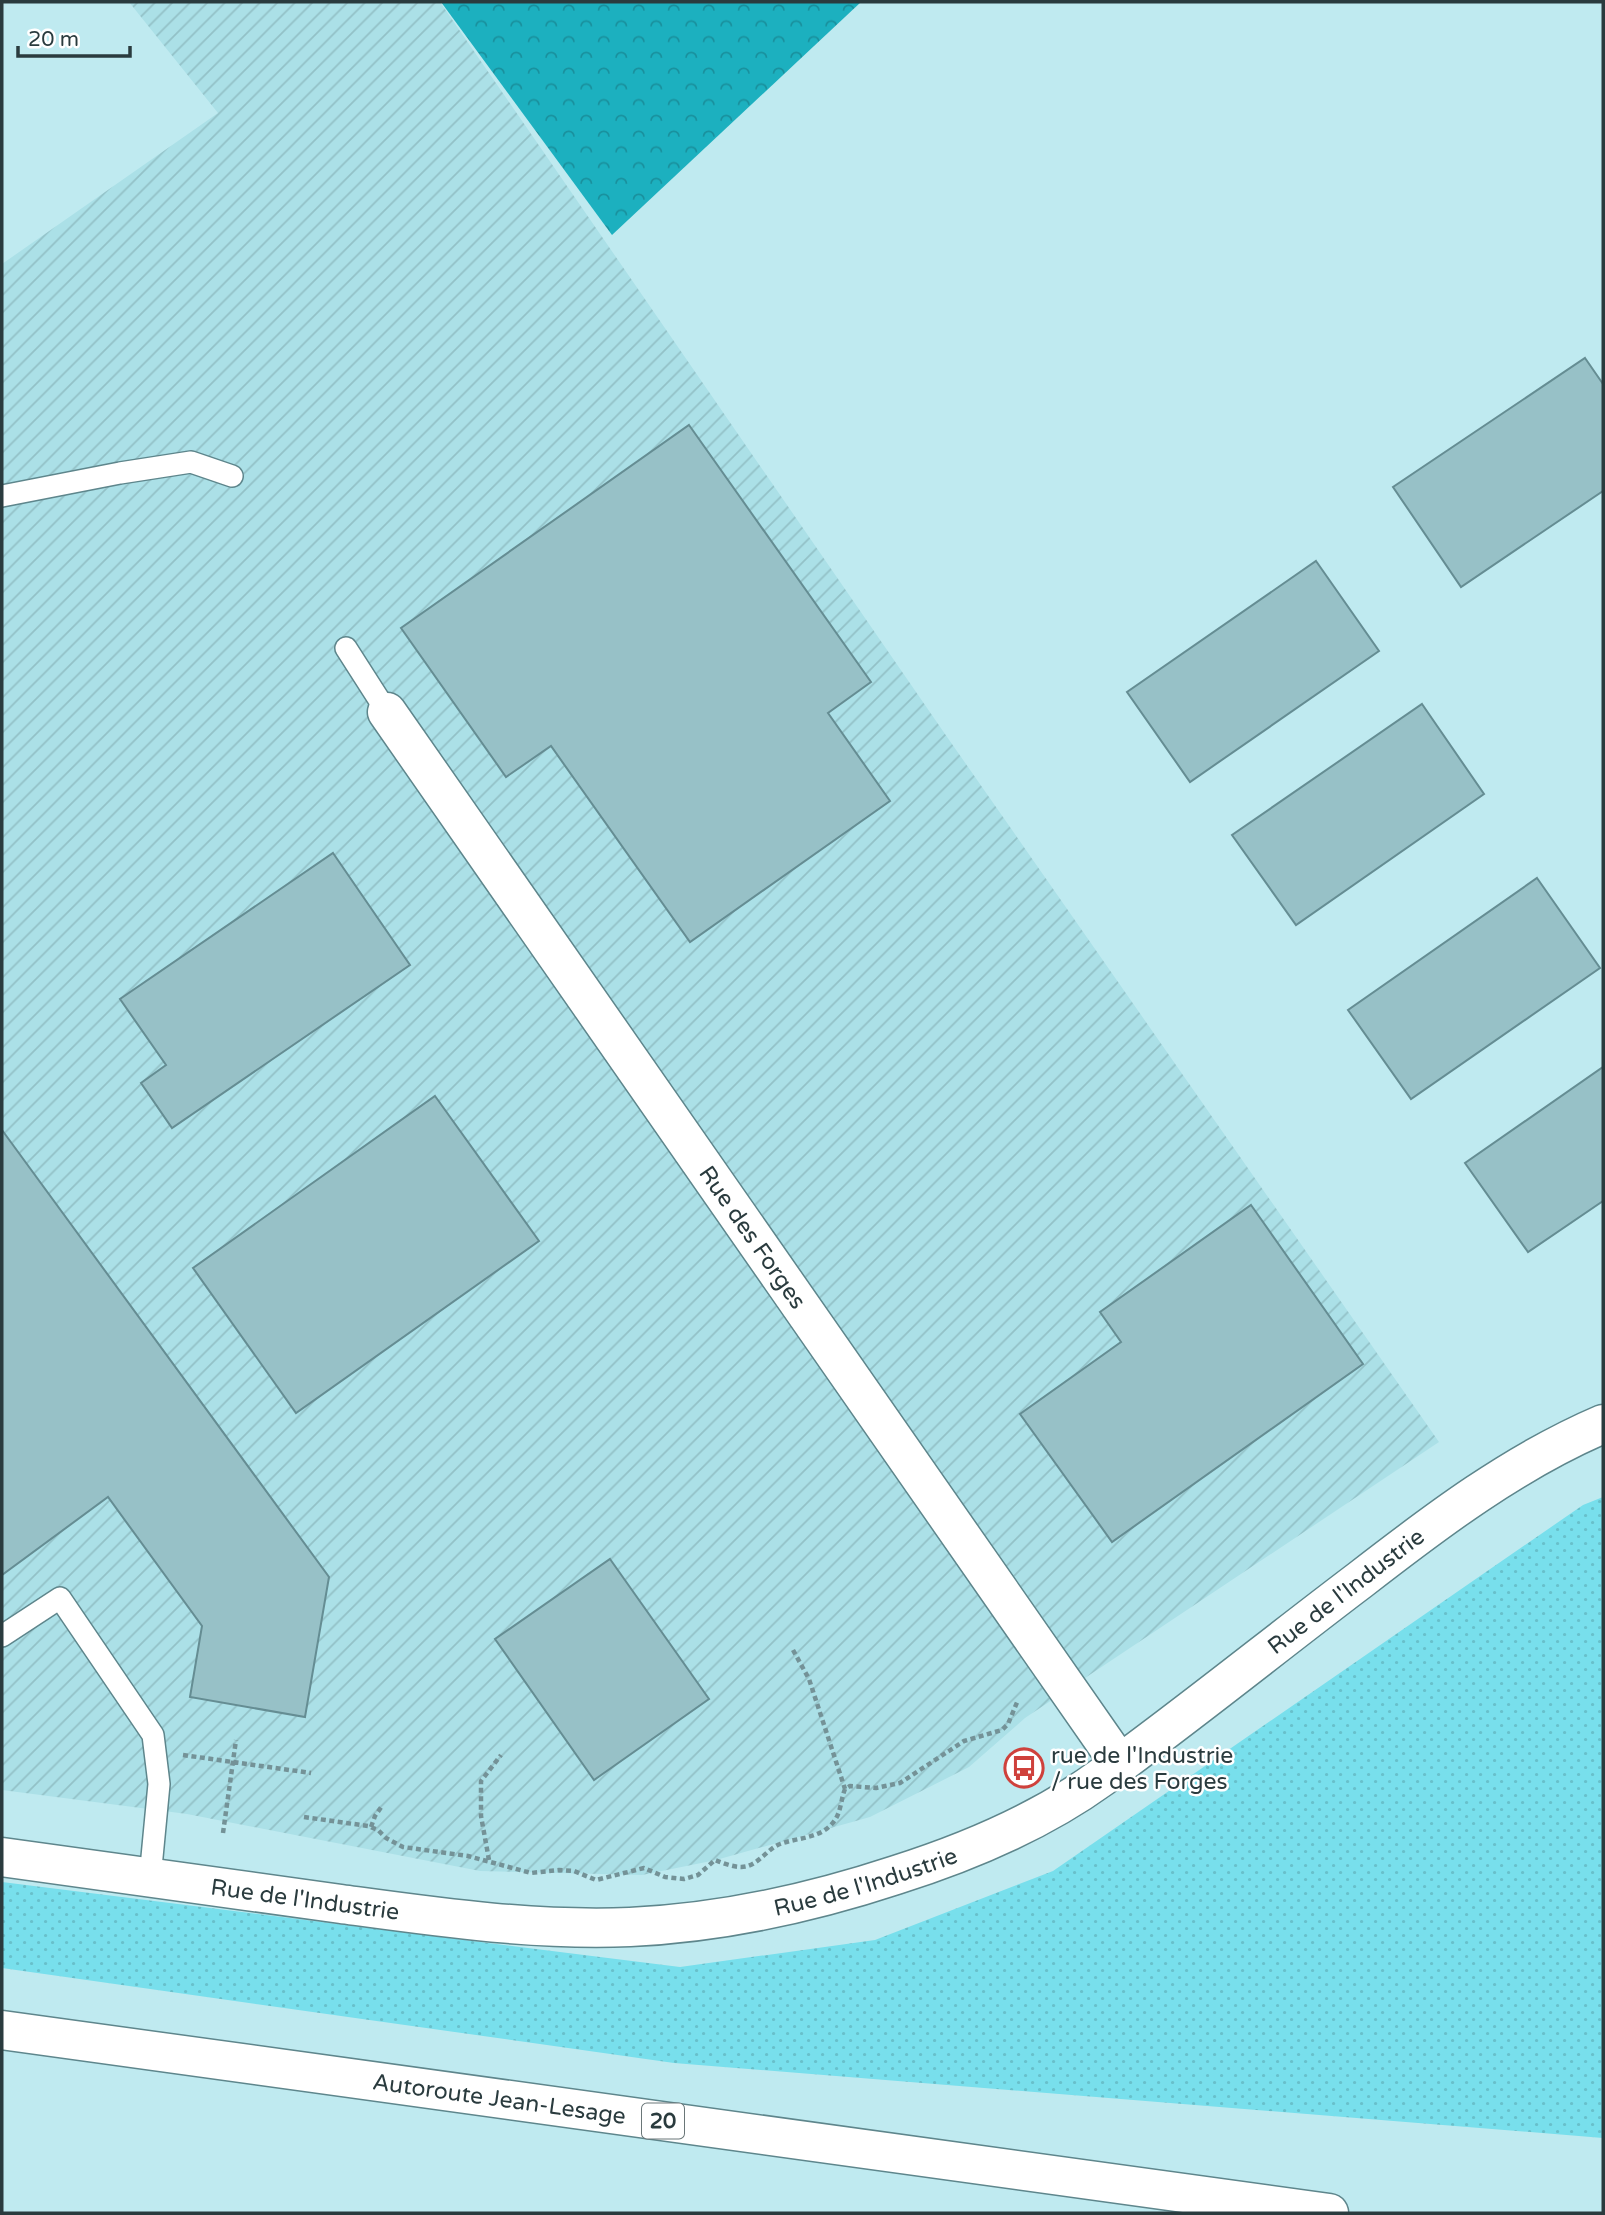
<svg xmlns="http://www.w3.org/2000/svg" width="1605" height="2215" viewBox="0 0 1605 2215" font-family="'Varela Round',sans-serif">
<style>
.industrial{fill:url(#industrial-furrows)}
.grass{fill:url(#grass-dots)}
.forest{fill:url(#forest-crowns)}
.building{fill:#97c1c7;stroke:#658d93;stroke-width:2}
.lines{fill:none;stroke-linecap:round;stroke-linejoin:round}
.service-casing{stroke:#5e868c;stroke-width:24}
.minor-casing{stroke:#5e868c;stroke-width:41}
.tertiary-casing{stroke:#5e868c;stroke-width:41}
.motorway-casing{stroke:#5e868c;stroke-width:41}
.path{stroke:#749297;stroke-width:4.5;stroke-dasharray:5 3.5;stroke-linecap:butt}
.service{stroke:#fff;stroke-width:21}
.minor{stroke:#fff;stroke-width:38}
.tertiary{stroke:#fff;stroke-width:38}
.motorway{stroke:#fff;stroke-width:38}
.labels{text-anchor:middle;stroke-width:5;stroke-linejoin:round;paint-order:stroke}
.shield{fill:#fff;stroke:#6a7678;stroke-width:2}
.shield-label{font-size:21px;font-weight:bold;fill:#2a3b3e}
.street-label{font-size:23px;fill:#2a3b3e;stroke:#fff}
.poi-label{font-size:23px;fill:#2a3b3e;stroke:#fff;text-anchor:start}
</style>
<defs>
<pattern id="industrial-furrows" width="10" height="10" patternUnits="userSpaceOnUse" patternTransform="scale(1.75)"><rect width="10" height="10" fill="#abe0e7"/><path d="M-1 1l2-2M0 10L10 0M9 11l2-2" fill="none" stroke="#93c1c7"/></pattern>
<pattern id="grass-dots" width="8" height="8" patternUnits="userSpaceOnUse" patternTransform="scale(1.75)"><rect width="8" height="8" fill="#78dfec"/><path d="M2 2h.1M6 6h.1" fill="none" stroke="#68c0cb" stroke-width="1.8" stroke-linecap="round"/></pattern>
<pattern id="forest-crowns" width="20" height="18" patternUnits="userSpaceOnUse" patternTransform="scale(1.75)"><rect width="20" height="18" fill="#1cb0bf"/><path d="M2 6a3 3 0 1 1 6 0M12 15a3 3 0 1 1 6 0" fill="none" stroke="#19909d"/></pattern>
</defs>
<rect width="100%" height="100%" fill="#bfeaf0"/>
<!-- industrial -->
<path class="industrial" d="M 129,2 L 440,2 L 945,734 L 1439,1442 L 1025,1718 L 969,1767 L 870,1817 L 716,1860 L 642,1875 L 480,1871 L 187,1814 L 2,1790 L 2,264 L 218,113 Z"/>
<!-- grass -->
<path class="grass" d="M 1603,1497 L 1603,2138 L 674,2063 L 2,1968 L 2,1882 L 680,1967 L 875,1940 L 1053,1871 L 1583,1505 Z"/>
<!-- forest -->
<path class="forest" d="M 441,2 L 861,2 L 612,235 Z"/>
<!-- building -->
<path class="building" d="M 1585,358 L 1603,384 L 1603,491 L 1461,587 L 1393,487 Z
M 689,425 L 871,682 L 828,713 L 890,801 L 690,942 L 551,746 L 506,777 L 401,628 Z
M 1316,561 L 1379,651 L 1190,782 L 1127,692 Z
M 1422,704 L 1484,794 L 1296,925 L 1232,835 Z
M 333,853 L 410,965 L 172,1128 L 141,1083 L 166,1065 L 120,999 Z
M 1537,878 L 1600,968 L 1411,1099 L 1348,1010 Z
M 1603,1067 L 1603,1201 L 1528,1252 L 1465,1163 Z
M 435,1096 L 539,1241 L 296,1413 L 193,1268 Z
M 2,1130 L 329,1577 L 305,1717 L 190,1697 L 202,1626 L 108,1497 L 2,1575 Z
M 1251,1205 L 1363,1364 L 1112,1542 L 1020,1414 L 1121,1342 L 1100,1312 Z
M 610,1559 L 709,1699 L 594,1780 L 495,1639 Z"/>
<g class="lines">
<!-- service casing -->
<g class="service-casing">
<path id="service" d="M 2,496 L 120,473 L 191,462 L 232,476
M 346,648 L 387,712
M 2,1636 L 60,1598 L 153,1735 L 159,1784 L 150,1878"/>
</g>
<!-- minor casing -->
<g class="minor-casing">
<g id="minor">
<path id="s1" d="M 387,712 L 1120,1764"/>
</g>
</g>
<!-- tertiary casing -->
<g class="tertiary-casing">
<g id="tertiary">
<path id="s2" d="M 2,1857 C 115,1873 228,1889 341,1904 C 437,1917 533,1931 630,1927 C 720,1923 811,1903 896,1875 C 969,1852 1040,1822 1102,1777 C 1189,1714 1274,1645 1360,1580 C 1436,1521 1514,1462 1603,1424"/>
</g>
</g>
<!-- motorway casing -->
<g class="motorway-casing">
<g id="motorway">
<path id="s3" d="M 2,2030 L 1329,2213"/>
</g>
</g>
<!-- path -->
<path class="path" d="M 793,1650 L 809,1679 L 845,1789
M 183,1755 L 311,1773
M 304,1817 L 368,1826 L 378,1830 L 386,1838 L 403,1847 L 468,1856 L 531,1873 L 559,1870 L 574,1871 L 596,1880 L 644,1868 L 665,1877 L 684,1879 L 698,1875 L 715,1860 C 725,1864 738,1869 748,1866 C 760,1862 769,1848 780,1844 C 799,1837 822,1839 835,1820 C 841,1811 841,1799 845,1789 L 850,1786 L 876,1788 L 900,1783 L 964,1741 L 1002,1730 L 1008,1724 L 1018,1700
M 371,1827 L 375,1816 L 382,1806
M 223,1833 L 236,1740
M 489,1860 L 481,1816 L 481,1781 L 501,1755"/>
<!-- service -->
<use href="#service" class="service"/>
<!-- minor -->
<use href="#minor" class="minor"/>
<!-- tertiary -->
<use href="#tertiary" class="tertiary"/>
<!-- motorway -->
<use href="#motorway" class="motorway"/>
</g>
<!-- icons -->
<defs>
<g id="bus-ring" transform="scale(2.0125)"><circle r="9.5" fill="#fff" stroke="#cf413c" stroke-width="1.5"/><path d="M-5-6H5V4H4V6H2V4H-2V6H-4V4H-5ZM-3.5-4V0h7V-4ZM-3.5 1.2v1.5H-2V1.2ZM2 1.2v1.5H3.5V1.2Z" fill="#cf413c"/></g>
</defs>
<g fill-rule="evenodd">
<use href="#bus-ring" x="1024" y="1768"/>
</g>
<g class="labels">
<!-- shield labels -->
<rect class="shield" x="642" y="2103.5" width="42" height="35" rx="5"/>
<g class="shield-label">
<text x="663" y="2128">20</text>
</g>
<!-- street labels -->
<g class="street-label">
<text dy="8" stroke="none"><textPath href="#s1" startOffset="640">Rue des Forges</textPath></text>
<text dy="8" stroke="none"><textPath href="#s2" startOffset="1440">Rue de l'Industrie</textPath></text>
<text dy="8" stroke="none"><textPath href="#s2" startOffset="873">Rue de l'Industrie</textPath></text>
<text dy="8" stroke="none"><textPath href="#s2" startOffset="306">Rue de l'Industrie</textPath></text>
<text dy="8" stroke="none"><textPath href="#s3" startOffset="502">Autoroute Jean-Lesage</textPath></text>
</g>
<!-- poi labels -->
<g class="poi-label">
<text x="1051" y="1763">rue de l'Industrie<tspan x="1051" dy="26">/ rue des Forges</tspan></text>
</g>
</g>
<!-- border -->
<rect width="1605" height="2215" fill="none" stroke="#2a3b3e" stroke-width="7"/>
<!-- scale -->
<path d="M18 46v10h112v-10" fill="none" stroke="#2a3b3e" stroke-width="3.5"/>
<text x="28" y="46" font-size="21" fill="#2a3b3e" stroke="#ffffff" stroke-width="5" paint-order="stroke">20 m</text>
</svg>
